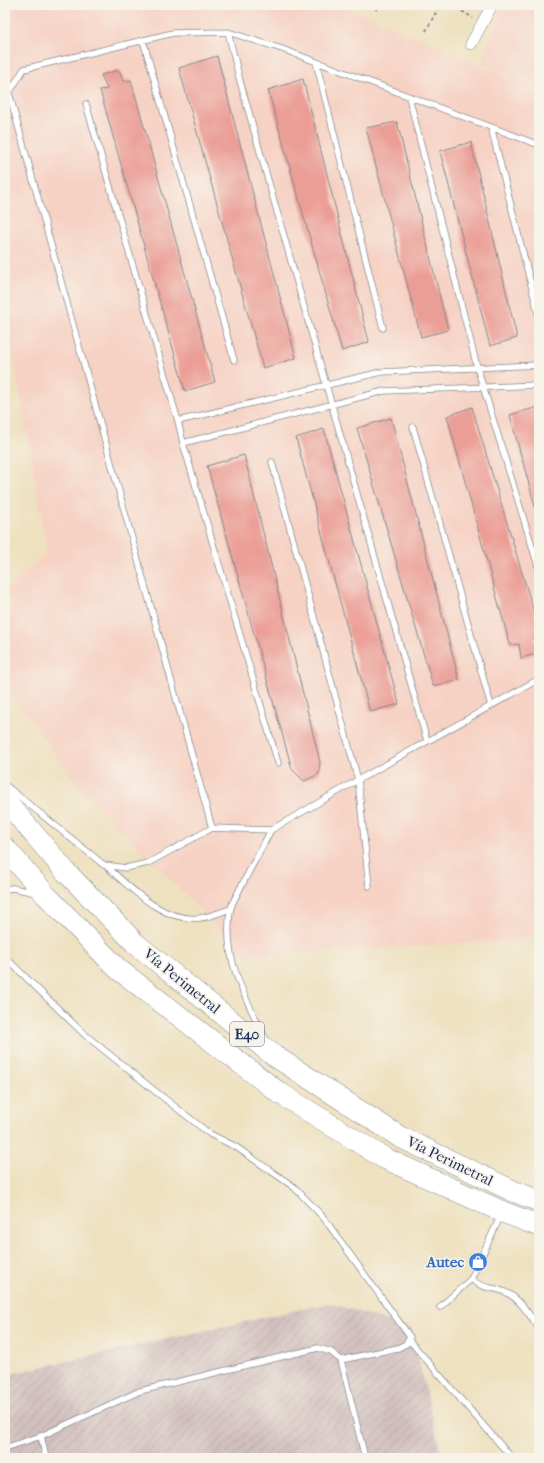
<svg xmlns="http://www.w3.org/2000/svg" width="544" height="1463" viewBox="0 0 544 1463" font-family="'IM FELL French Canon',serif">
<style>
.built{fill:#f6d2c4}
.industrial{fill:url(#industrial-furrows)}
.building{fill:#eb9e96}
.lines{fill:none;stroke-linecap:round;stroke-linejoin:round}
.lane-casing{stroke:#84888f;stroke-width:7}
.street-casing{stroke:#84888f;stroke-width:12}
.highway-casing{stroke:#84888f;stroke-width:22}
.path{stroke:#84888f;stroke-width:2;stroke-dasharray:3 3;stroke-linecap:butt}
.lane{stroke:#fff;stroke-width:5.5}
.street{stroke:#fff;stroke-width:11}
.highway{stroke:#fff;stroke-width:21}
.labels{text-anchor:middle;stroke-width:3.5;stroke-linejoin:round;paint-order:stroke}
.shield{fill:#f7f3e8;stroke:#5d6a87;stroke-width:1}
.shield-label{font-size:14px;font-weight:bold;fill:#1b2f5e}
.street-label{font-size:15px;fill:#1b2f5e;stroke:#f7f3e8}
.shop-label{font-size:15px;font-weight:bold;fill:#366cbe;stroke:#f7f3e8;text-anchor:end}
</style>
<defs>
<pattern id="industrial-furrows" width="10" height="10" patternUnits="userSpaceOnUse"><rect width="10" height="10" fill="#d1bfbe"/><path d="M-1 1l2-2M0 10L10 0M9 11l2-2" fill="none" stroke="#b3a4a6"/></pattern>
</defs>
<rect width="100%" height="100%" fill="#f7f3e8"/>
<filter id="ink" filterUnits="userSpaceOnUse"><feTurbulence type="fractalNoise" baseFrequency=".025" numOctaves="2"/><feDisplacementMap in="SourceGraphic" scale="8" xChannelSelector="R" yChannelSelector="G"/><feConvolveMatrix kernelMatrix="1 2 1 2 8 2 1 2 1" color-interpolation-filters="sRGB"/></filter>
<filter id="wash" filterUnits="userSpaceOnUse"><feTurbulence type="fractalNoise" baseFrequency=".012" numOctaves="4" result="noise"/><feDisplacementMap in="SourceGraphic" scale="16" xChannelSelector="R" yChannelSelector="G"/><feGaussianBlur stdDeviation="0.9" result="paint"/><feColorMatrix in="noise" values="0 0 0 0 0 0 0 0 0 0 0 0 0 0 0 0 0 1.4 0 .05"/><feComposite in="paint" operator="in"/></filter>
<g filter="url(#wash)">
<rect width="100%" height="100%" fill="#eee1c0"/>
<!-- built -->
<path class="built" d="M 5,5 L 343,5 L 486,68 L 539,86 L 539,934 L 521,940 L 245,956 L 79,786 L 5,686 L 5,621 L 14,606 L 5,595 L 5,591 L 47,552 L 5,306 Z
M 506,5 L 539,5 L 539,83 L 481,64 L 492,32 Z"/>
<!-- industrial -->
<path class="industrial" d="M 329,1303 L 411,1328 L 442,1458 L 5,1458 L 5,1375 Z"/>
<g id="blocks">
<!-- building -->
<path class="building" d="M 217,56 L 296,358 L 263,368 L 179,68 Z
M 119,70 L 124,81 L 131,80 L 215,382 L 185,391 L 100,90 L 107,89 L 101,75 Z
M 303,79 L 369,342 L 342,351 L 268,90 Z
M 397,122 L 448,330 L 421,337 L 366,128 Z
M 471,142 L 517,338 L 490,346 L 440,151 Z
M 472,407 L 539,629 L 539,637 L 534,638 L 539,649 L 539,653 L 521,658 L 519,644 L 510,645 L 447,416 Z
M 538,407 L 539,410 L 539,521 L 510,415 Z
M 391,418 L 459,680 L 433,686 L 357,428 Z
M 324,429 L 399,704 L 370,712 L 296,438 Z
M 244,455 L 320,762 L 319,774 L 304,781 L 292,769 L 207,466 Z"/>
</g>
</g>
<g filter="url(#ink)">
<use href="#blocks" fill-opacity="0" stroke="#84888f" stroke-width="1"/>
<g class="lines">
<!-- lane casing -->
<g class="lane-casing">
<path id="lane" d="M 228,32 L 240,81 L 427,741
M 143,40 L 234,360
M 316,62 L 383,328
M 409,97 L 477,367 L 539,569
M 86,104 L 178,421 L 183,443 L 278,763
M 491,127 L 539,316
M 178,421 L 381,372 L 539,365
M 413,427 L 491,706
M 183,443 L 384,391 L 539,385
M 272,462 L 358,780 L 369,886
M 5,785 L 104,865 L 126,868 L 148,863 L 212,828 L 271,830 L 358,780 L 539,679
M 212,828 L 9,93 L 24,69 L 173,33 L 228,32 L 282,49 L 539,145
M 105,865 C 130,887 163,923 200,918 C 210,917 221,912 230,909
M 5,889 L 13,888 L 36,893
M 7,959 L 84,1034 L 155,1091 L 210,1134 L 236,1147 L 294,1187 L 323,1217 L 410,1337 L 406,1344 L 398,1348 L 341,1360
M 266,1040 C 248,1002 226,967 229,923 C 229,915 230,909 233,902 L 271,830
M 501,1215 L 471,1279 C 483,1290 494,1286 507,1293 C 520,1299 530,1316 539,1328
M 440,1307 L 471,1279
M 409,1340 L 512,1458
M 41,1436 L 46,1458
M 5,1448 L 41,1436 L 140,1391 L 318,1348 L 331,1352 L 341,1360 L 365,1458"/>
</g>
<!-- street casing -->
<g class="street-casing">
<path id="street" d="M 471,44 L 492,5"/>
</g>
<!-- highway casing -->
<g class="highway-casing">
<path id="highway" d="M 5,800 L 66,872 L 136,944 L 273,1055 L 400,1137 L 513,1191 L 539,1201
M 5,848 L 46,895 L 118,969 L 278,1092 L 384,1158 L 503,1212 L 539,1226"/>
</g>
<!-- path -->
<path class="path" d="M 452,5 L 473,18
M 376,10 L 379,5
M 426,31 L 440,5"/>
<!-- lane -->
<use href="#lane" class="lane"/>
<!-- street -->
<use href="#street" class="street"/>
<!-- highway -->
<use href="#highway" class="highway"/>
</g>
</g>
<!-- icons -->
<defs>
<g id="shop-disc" transform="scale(1)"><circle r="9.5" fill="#3f7fe0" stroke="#f7f3e8"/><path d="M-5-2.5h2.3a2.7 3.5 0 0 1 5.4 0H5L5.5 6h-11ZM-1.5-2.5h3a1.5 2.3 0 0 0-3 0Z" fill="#fff"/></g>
</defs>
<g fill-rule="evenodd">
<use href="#shop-disc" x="478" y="1262"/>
</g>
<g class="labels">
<!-- shield labels -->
<rect class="shield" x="230" y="1022" width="34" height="24" rx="3"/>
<g class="shield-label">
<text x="247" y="1039">E40</text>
</g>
<!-- street labels -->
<g class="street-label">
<text transform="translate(182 981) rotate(39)" y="5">Vía Perimetral</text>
<text transform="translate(450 1161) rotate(26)" y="5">Vía Perimetral</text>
</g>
<!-- shop labels -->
<g class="shop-label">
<text x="464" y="1267">Autec</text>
</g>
</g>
<!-- margin -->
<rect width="544" height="1463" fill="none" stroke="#f7f3e8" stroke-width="20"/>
</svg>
